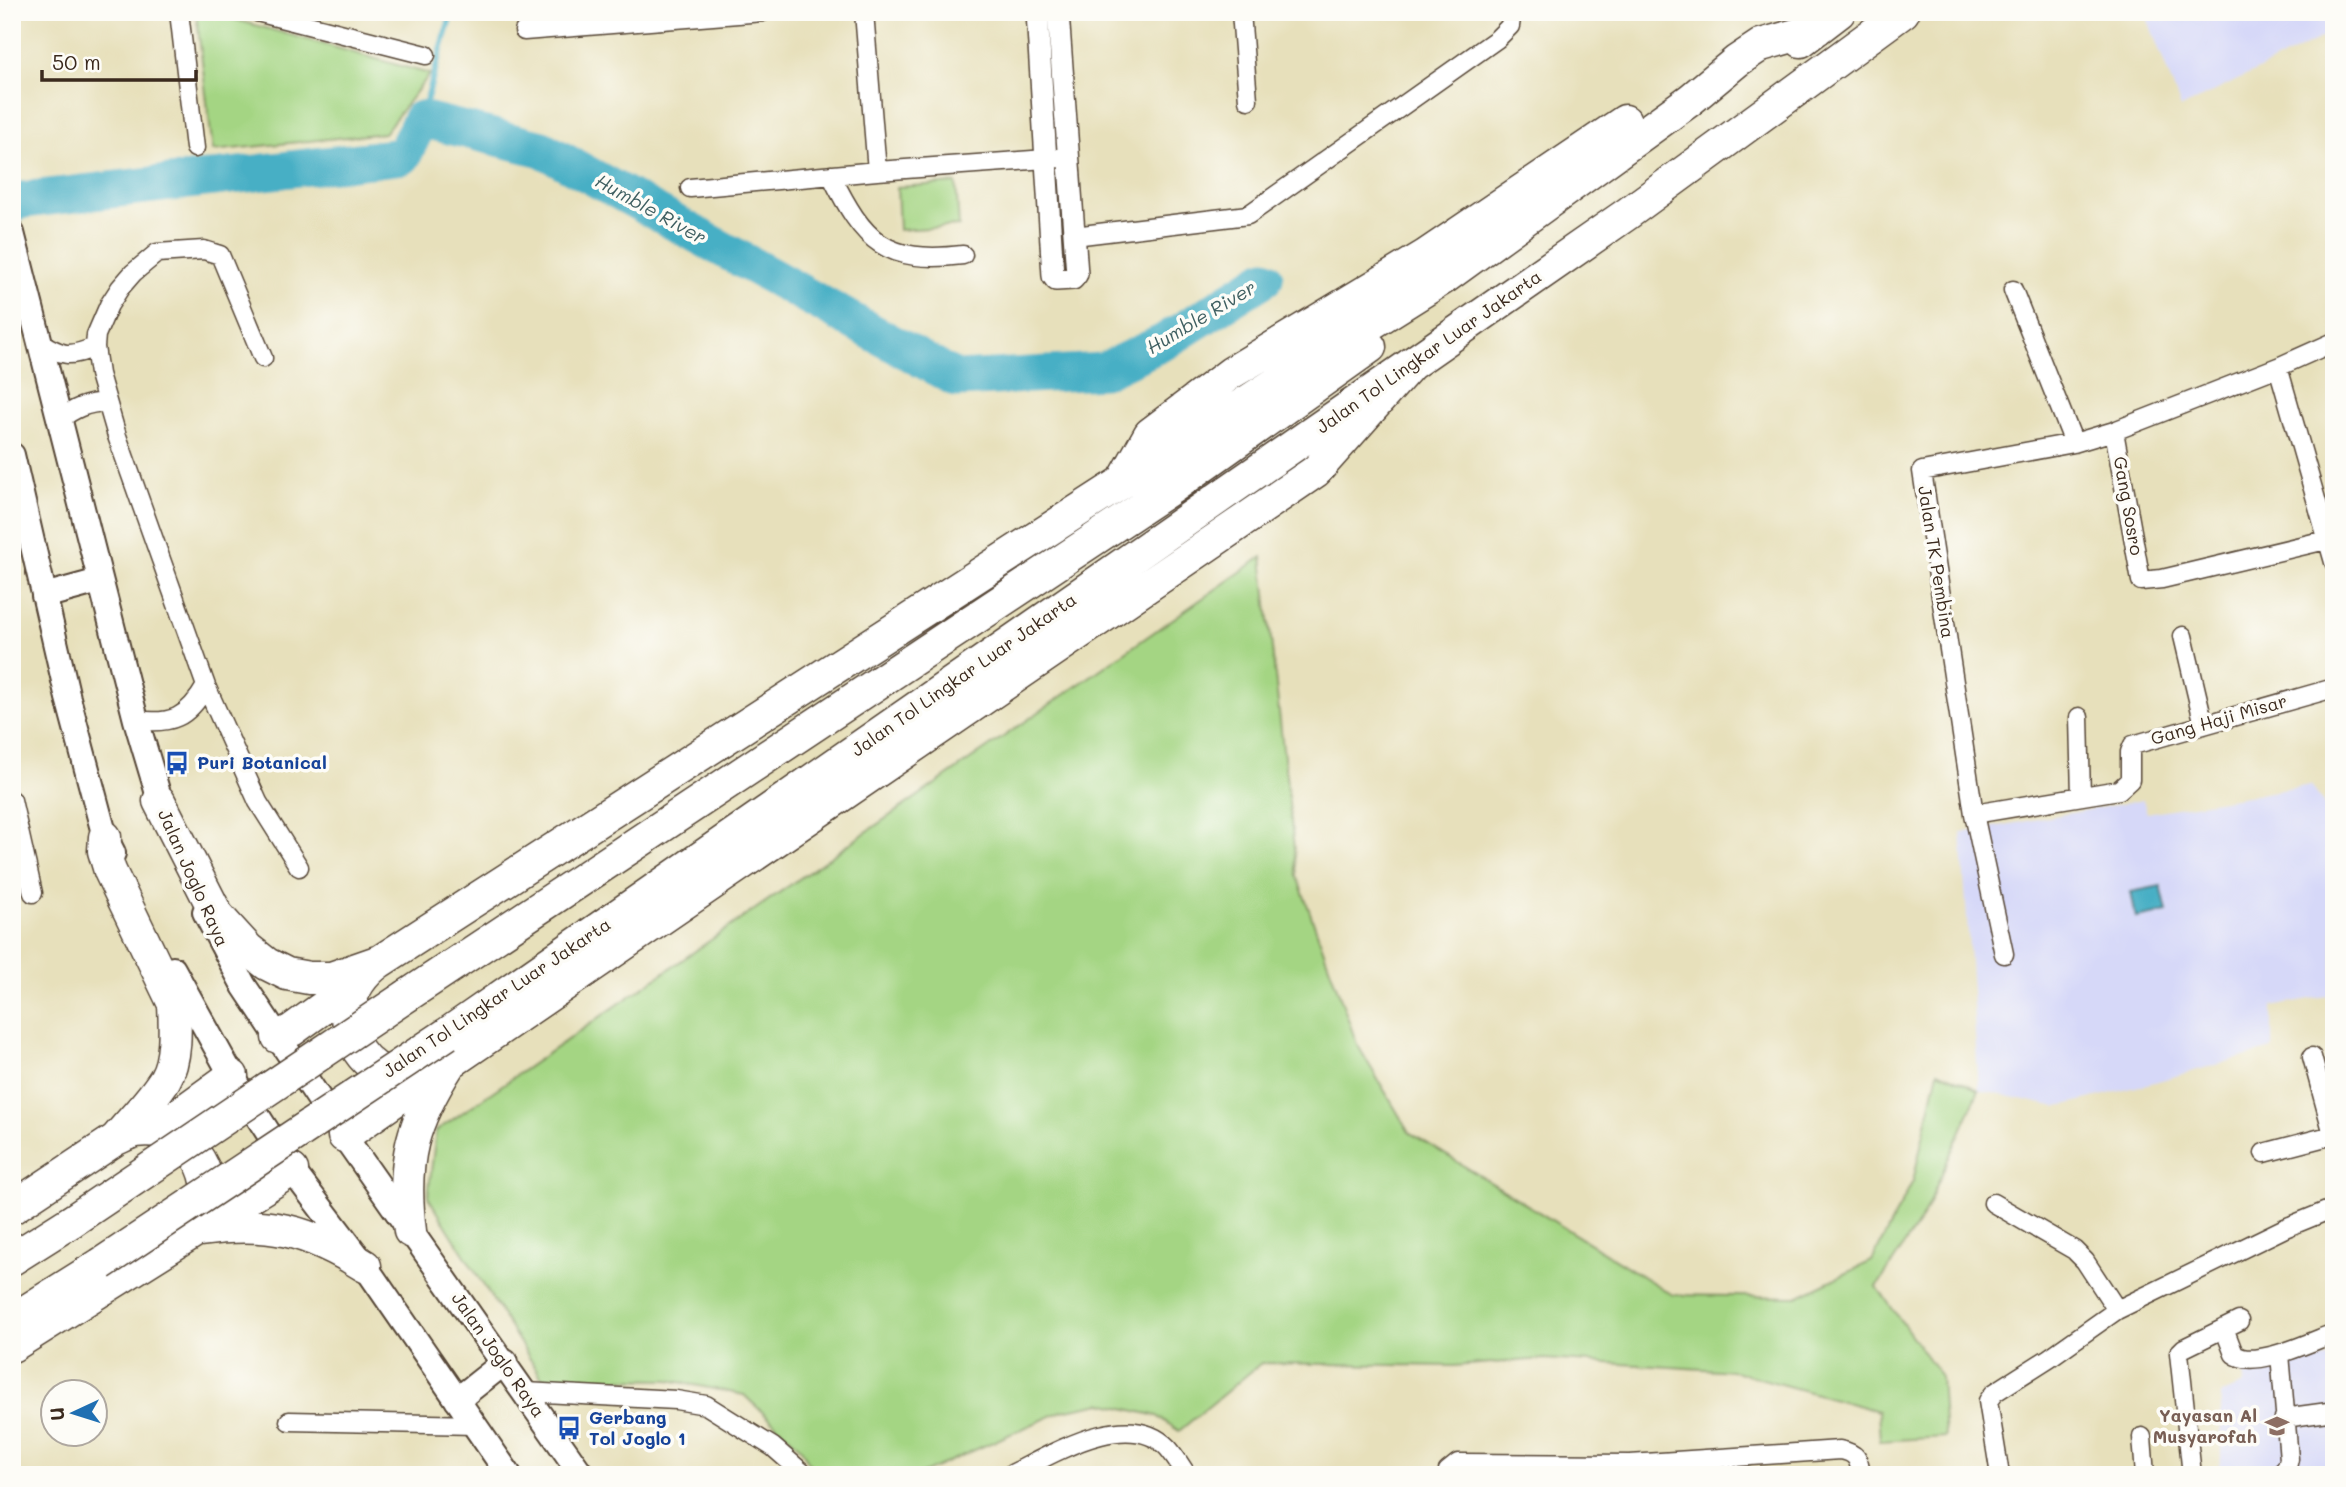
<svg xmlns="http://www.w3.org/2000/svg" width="2346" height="1487" viewBox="0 0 2346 1487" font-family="Mali,sans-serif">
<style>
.built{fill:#d6d8f8}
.green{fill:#a4d583;stroke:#708050;stroke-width:2}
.water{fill:#46afc5;stroke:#406c72;stroke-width:2}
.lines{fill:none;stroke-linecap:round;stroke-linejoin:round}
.stream{stroke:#46afc5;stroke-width:6}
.river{stroke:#46afc5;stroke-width:37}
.minor-casing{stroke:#554536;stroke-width:21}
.tertiary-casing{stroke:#554536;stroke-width:24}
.secondary-casing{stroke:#554536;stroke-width:28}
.motorway-casing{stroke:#554536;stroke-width:35}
.minor{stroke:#fff;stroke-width:18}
.tertiary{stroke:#fff;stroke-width:21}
.secondary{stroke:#fff;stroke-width:24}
.motorway{stroke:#fff;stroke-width:32}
.motorway-bridge-casing{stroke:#554536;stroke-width:35;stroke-linecap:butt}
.motorway-bridge{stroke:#fff;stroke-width:32}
.labels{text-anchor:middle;stroke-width:7;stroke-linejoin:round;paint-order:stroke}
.street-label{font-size:18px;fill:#3b2a1e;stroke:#fdfcf7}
.transit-label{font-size:18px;font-weight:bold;fill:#164399;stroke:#fdfcf7;text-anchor:start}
.education-label{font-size:18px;font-weight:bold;fill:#785e54;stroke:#fdfcf7;text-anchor:end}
.water-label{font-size:19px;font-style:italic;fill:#3f5f61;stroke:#fdfcf7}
</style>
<rect width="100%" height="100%" fill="#fdfcf7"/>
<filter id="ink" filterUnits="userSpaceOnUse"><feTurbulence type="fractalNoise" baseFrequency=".0143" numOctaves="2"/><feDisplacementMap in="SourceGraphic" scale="14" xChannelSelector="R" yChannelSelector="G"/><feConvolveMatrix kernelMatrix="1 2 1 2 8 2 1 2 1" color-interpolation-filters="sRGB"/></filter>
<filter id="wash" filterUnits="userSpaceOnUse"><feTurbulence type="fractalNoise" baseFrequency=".00686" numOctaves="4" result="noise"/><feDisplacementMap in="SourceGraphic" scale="28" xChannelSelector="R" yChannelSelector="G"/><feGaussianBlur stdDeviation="1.57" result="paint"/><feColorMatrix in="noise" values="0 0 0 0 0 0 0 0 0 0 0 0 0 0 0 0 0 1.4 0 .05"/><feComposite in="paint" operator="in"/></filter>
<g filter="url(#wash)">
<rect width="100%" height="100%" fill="#e7e0bb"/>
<!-- built -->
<path class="built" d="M 2145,12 L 2334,12 L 2334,32 L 2181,108 Z
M 2311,785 L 2334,820 L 2332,995 L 2272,1006 L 2272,1049 L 2144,1085 L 2057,1107 L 1979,1090 L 1961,833 L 2143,800 L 2147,813 Z
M 2334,1357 L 2334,1475 L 2216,1475 L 2221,1458 L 2221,1394 L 2244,1384 L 2244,1368 Z"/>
<!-- green -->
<path class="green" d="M 196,12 L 208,12 L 430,74 L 384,133 L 213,151 Z
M 956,183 L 959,226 L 899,230 L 897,187 Z
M 1262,557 L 1297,876 L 1357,1044 L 1409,1132 L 1673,1295 L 1797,1297 L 1872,1261 L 1913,1181 L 1938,1071 L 1979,1090 L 1923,1216 L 1877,1287 L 1941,1377 L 1945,1437 L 1880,1441 L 1878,1411 L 1734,1371 L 1543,1359 L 1454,1366 L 1261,1363 L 1179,1431 L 1157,1416 L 1102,1403 L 1062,1411 L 919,1475 L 815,1475 L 801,1448 L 744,1395 L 669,1380 L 542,1378 L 428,1197 L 436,1131 Z"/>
<!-- water -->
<path class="water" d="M 2161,886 L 2167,912 L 2136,918 L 2131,892 Z"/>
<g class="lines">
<!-- stream -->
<path class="stream" d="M 421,119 L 452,12"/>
<!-- river -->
<path class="river" d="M 12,204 L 23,200 L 403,156 L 421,119 L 542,149 L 957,379 L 1103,371 L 1164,342 L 1265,278"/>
</g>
</g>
<g filter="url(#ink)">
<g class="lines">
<!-- minor casing -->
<g class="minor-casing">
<path id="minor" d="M 179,12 L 195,148
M 257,12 L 426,55
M 864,12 L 877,171
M 1241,12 L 1248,100
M 524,31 L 763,12
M 831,175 C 864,242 885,264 963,255
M 690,188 L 877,171 L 1060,158
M 1074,236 L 1248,215 L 1497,39 L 1510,26 L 1512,12
M 2013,290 L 2074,443
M 39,342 C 64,356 67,358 95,347
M 263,358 L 220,255 L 204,250 L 157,253 L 133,273 L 120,288 L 109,305 L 96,335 L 95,347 L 99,374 L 117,436 L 206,686 L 258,802 L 299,867
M 2278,367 L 2334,562
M 59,420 C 75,408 86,403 107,402
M 2114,431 L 2141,581 L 2162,579 L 2326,540
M 2183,636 L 2204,725
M 2079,717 L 2081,796
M 136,720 C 171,725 188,718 206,686
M 12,800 L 33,893
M 1974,814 L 2119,790 L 2130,780 L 2130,752 L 2133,745 L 2334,688
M 2004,954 L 1974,814 L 1922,471 L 2074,443 L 2114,431 L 2278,367 L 2334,342
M 2312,1057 L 2334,1138
M 2264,1153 L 2333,1135
M 1993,1203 L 2074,1250 L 2085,1261 L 2117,1310
M 2224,1328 L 2234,1354 C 2254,1370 2312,1341 2334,1333
M 2280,1354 L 2289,1459 L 2287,1467 L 2280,1475
M 525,1392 L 676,1400 L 706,1405 L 773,1447 L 805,1475
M 2284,1418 L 2328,1412
M 289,1421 L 475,1425
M 2142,1437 L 2145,1475
M 1010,1475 C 1051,1455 1128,1406 1168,1448 C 1175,1456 1181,1466 1187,1475
M 1449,1475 L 1448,1471 L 1458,1463 L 1630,1464 L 1840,1450 C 1857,1453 1859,1459 1861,1475
M 2000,1475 L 1988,1401 L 1994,1393 L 2049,1358 L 2117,1310 L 2285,1228 L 2334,1208
M 2192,1475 L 2179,1353 L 2184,1348 L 2239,1321"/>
</g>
<!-- tertiary casing -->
<g class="tertiary-casing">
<path id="tertiary" d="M 1037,12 L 1053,276 L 1056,280 L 1073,279 L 1077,274 L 1058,12"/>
</g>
<!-- secondary casing -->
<g class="secondary-casing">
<path id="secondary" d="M 12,233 L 136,720 L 165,817
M 12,455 L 68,698 L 105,837 L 113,853
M 44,596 L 99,581
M 205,912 L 244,986 L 344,1136 L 582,1475
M 173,969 L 232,1076 L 292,1170 L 365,1266 L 509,1475
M 457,1400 L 505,1362"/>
</g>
<!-- motorway casing -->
<g class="motorway-casing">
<path id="motorway" d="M 1801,41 L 1839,12
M 1411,364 L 1316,471 L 450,1063 C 372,1113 308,1014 379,962 L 1259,394 L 1444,278 L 1690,100 L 1737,61 L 1761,45 L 1817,29
M 1125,478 L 1150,434 L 1231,373 L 1425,256 L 1625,121
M 159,801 L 217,915 L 248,949 L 267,964 L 287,974 L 309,978 L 331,978 L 377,962
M 105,837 L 104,851 L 110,871 L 174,1004 C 175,1026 177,1059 165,1079 C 152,1100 132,1120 116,1139
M 408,995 L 1173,487 L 1370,347
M 447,1034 L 1627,214 L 1903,12
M 278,1037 L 292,1030 L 357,983
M 156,1131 L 232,1076
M 344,1136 L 431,1075
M 12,1208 L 116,1139 C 123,1136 130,1132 137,1131 C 185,1124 220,1170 204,1215
M 200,1230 C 268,1220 308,1230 365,1266
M 410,1231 C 401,1160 412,1122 450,1063
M 12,1259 L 72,1221
M 12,1320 L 101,1264
M 12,1346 L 292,1170"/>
</g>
<!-- minor -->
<use href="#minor" class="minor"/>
<!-- tertiary -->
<use href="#tertiary" class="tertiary"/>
<!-- secondary -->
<use href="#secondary" class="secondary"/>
<!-- motorway -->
<use href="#motorway" class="motorway"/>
<!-- motorway-bridge casing -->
<g class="motorway-bridge-casing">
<path id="motorway-bridge" d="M 72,1221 L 408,995
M 101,1264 L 447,1034"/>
</g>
<!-- motorway-bridge -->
<use href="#motorway-bridge" class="motorway-bridge"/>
</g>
</g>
<!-- icons -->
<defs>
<g id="bus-bare" transform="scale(1.89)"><path d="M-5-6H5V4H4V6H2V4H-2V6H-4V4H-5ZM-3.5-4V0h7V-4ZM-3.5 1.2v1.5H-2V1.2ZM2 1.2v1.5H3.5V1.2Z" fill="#1a4fb4" stroke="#fdfcf7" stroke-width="2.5" paint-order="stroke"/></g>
<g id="school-bare" transform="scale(1.89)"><path d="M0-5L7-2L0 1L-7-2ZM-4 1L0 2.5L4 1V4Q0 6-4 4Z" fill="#8d6e63" stroke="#fdfcf7" stroke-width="2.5" paint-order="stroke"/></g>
</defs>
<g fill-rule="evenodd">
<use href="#bus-bare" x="177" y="763"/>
<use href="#school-bare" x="2277" y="1426"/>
<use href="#bus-bare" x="569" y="1428"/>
</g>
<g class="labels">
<!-- street labels -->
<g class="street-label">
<text transform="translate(1429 352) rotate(-35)" y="6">Jalan Tol Lingkar Luar Jakarta</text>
<text transform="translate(2128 506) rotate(80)" y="6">Gang Sosro</text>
<text transform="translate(1936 562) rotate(81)" y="6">Jalan TK Pembina</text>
<text transform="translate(964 675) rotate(-35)" y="6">Jalan Tol Lingkar Luar Jakarta</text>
<text transform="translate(2219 720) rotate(-16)" y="6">Gang Haji Misar</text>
<text transform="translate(193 878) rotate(66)" y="6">Jalan Joglo Raya</text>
<text transform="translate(497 998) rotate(-34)" y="6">Jalan Tol Lingkar Luar Jakarta</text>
<text transform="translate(498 1355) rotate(55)" y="6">Jalan Joglo Raya</text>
</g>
<!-- transit labels -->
<g class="transit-label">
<text x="197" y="769">Puri Botanical</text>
<text x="589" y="1424">Gerbang<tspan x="589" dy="21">Tol Joglo 1</tspan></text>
</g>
<!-- education labels -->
<g class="education-label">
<text x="2257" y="1422">Yayasan Al<tspan x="2257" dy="21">Musyarofah</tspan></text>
</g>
<!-- water labels -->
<g class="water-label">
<text transform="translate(651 209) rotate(29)" y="7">Humble River</text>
<text transform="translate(1201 317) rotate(-31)" y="7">Humble River</text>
</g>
</g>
<!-- margin -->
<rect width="2346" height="1487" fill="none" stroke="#fdfcf7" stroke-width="42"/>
<!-- north arrow -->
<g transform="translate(74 1413) rotate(266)"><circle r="33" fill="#fdfcf7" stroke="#afa8a0" stroke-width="2"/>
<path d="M0-5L12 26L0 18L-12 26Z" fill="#1f6fb2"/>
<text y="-10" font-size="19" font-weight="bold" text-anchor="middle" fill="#3b2a1e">U</text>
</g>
<!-- scale -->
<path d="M42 70v10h154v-10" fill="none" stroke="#3b2a1e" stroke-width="3.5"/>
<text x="52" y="70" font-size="21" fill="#3b2a1e" stroke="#fdfcf7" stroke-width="5" paint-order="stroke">50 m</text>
</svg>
